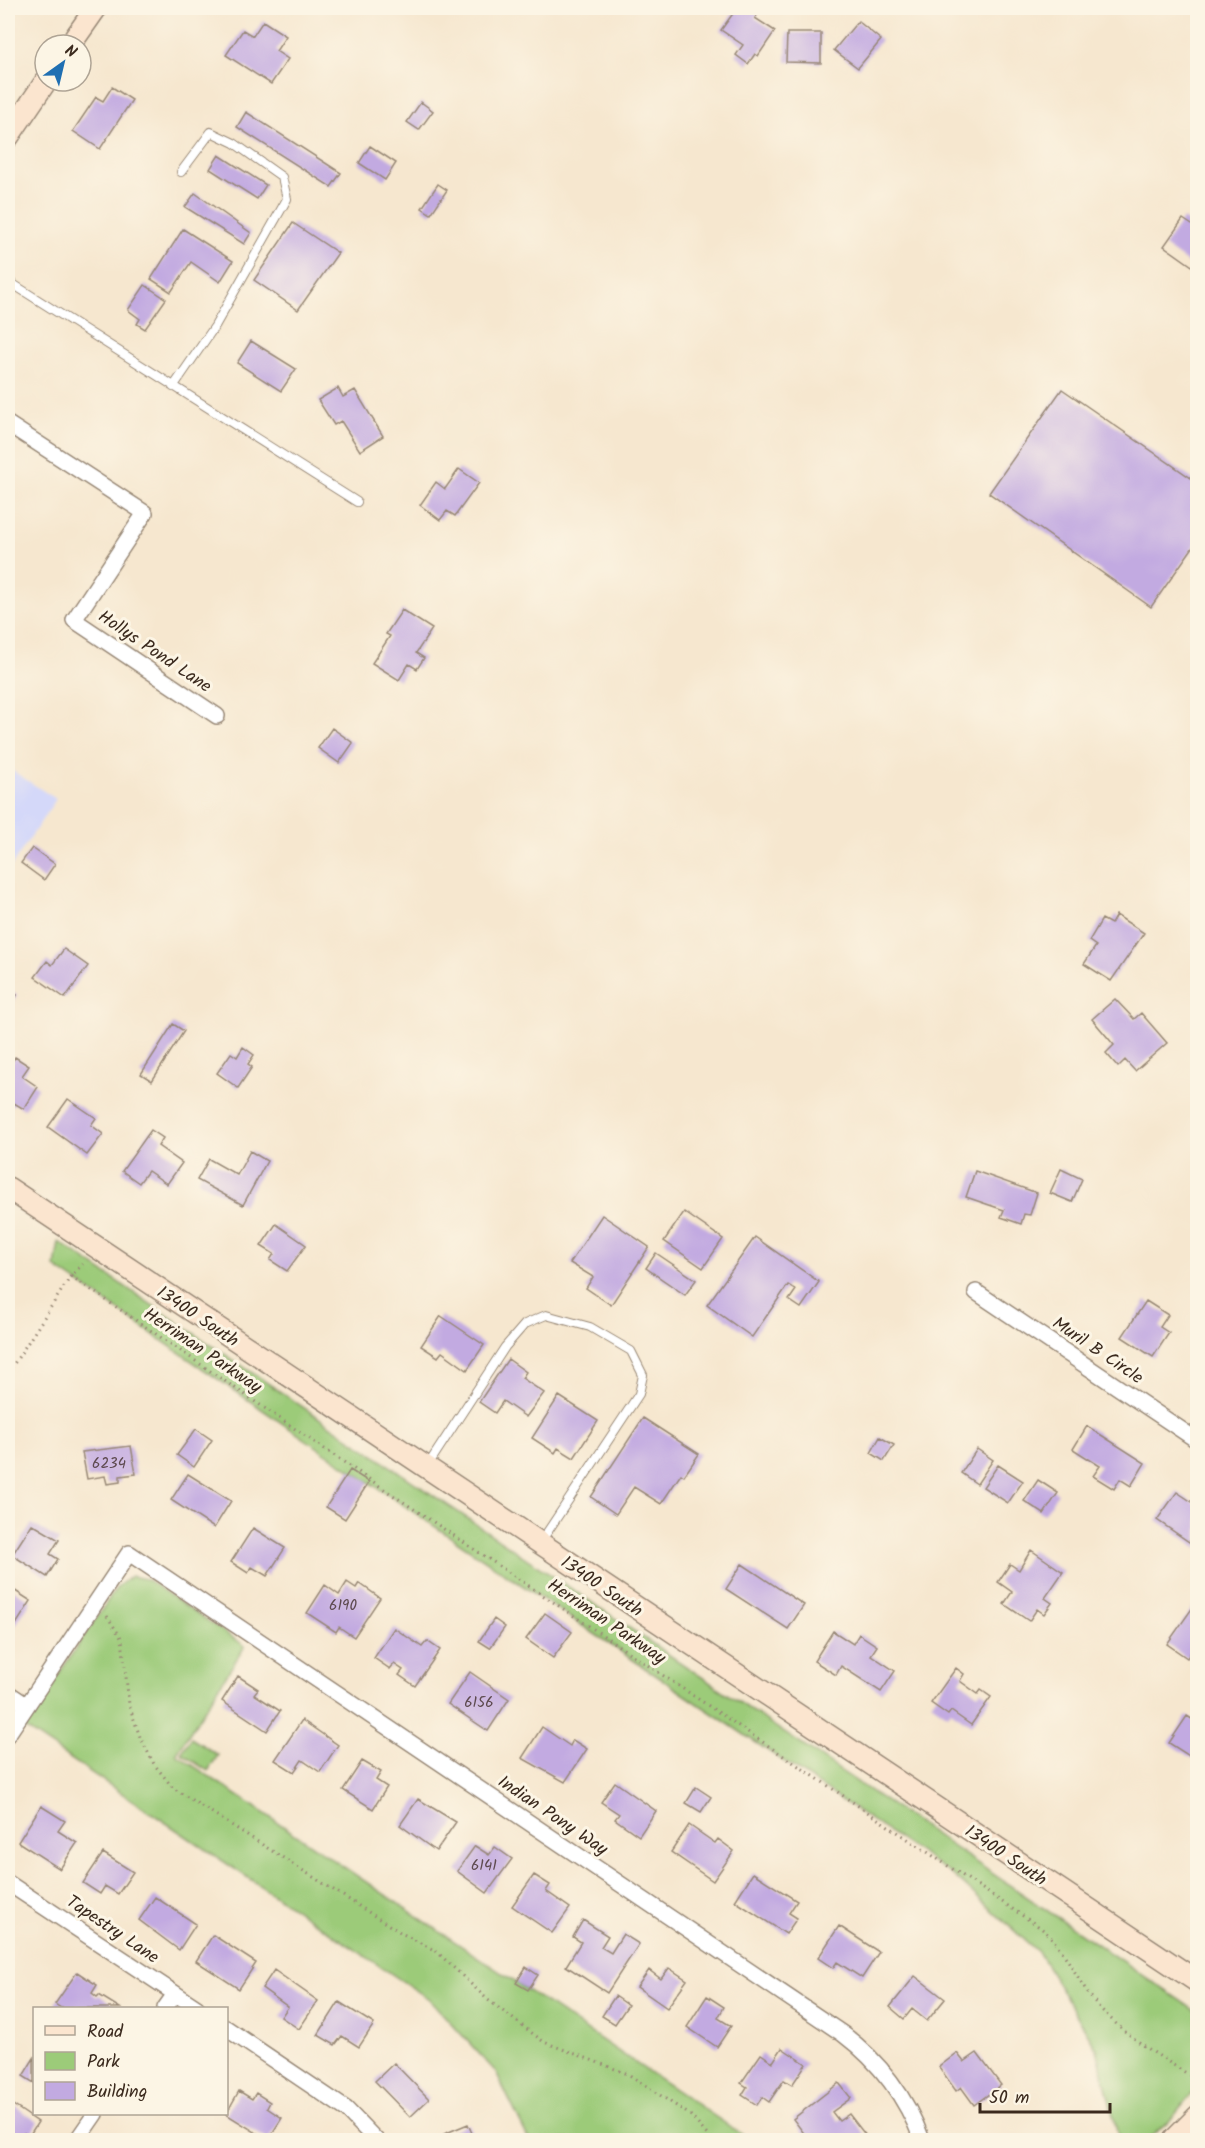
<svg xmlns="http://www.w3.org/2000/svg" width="1205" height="2148" viewBox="0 0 1205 2148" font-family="Kalam,sans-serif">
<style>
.built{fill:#d4d8f9}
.green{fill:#9ccb79;stroke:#6c7a4c;stroke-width:1.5}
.building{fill:#c2aae1}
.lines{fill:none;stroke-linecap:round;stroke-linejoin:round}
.lane-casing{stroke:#988876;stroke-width:10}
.street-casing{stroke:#988876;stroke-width:18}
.secondary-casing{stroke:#988876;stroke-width:24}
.path{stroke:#988876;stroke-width:3;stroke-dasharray:1.5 4.5;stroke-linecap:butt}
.lane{stroke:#fff;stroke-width:8}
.street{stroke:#fff;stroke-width:15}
.secondary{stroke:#fbe5cf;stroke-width:21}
.labels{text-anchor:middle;stroke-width:6;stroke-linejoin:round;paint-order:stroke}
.number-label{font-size:15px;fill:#5d4a4f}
.street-label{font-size:18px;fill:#3b2a1e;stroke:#fcf5e5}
</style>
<rect width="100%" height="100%" fill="#fcf5e5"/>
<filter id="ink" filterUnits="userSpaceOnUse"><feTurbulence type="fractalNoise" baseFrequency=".0167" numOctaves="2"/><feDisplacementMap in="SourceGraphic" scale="12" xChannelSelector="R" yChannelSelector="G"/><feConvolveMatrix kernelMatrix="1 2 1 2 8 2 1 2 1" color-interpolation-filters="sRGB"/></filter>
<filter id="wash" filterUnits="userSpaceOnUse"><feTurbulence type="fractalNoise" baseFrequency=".008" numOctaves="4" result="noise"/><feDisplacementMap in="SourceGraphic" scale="24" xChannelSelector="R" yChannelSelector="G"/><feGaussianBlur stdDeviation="1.35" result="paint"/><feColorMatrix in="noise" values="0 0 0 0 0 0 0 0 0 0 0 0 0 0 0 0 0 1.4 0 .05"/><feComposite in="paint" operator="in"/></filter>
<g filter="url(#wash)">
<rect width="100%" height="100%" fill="#f6e7cf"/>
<!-- built -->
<path class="built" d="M 8,768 L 56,799 L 8,871 Z"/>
<!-- green -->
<path class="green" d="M 59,1242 L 1197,2012 L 1197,2088 L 1173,2117 L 1147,2140 L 1119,2140 L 1097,2049 L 1039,1953 L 954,1876 L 305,1439 L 55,1267 Z
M 131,1576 L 146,1579 L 245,1646 L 176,1754 L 750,2140 L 529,2140 L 495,2071 L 429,1999 L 23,1727 L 117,1587 Z
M 191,1738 L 218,1755 L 208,1771 L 181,1753 Z"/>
<g id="blocks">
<!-- building -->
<path class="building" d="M 737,8 L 762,8 L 755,18 L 775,31 L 758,56 L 755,54 L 748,64 L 736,55 L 743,45 L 721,30 Z
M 263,21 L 286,36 L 276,51 L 288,59 L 271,84 L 226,55 L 243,30 L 253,36 Z
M 858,21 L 881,40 L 858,68 L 834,50 Z
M 787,33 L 821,33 L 821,63 L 786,62 Z
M 112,87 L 132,100 L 100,149 L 73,131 L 96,97 L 103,101 Z
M 421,102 L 433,111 L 419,130 L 407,122 Z
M 246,112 L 341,173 L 331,187 L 237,127 Z
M 370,146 L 396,163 L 385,180 L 359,163 Z
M 219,155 L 266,185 L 257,199 L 210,169 Z
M 438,184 L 447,190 L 431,214 L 422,208 Z
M 195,193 L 251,233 L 244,244 L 185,207 Z
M 1183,219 L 1198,229 L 1198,264 L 1195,268 L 1164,246 Z
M 293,223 L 338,253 L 298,310 L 254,280 Z
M 183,229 L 233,261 L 220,282 L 191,262 L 171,292 L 151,279 Z
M 145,285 L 166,299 L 145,329 L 137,324 L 140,319 L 128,310 Z
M 251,341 L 296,369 L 281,391 L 237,363 Z
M 338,388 L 343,397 L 355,390 L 383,436 L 360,451 L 341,421 L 334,425 L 318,400 Z
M 1062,389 L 1198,483 L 1198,540 L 1151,607 L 989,493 Z
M 459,469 L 479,483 L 455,516 L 447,511 L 440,520 L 420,505 L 436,482 L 445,489 Z
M 402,610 L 432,629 L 416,653 L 424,658 L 417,669 L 409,664 L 399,680 L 372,663 L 390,636 L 386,634 Z
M 332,728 L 353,743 L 339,763 L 318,748 Z
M 32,848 L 55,864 L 44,880 L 21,863 Z
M 1116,915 L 1144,933 L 1111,981 L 1084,964 L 1096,946 L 1089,941 L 1102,919 L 1111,924 Z
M 64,949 L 88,966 L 65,998 L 35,977 L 47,961 L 52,965 Z
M 8,989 L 17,995 L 8,1009 Z
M 1115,999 L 1134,1019 L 1141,1013 L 1167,1043 L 1135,1071 L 1125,1060 L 1118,1067 L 1106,1053 L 1114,1045 L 1092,1019 Z
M 173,1024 L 184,1031 L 152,1081 L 141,1074 Z
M 243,1047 L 254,1055 L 248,1064 L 252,1067 L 238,1088 L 217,1073 L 231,1053 L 237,1057 Z
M 15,1057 L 29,1066 L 22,1076 L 38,1087 L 24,1109 L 14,1103 L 11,1107 L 8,1105 L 8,1068 Z
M 68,1099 L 96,1118 L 91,1125 L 103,1134 L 87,1155 L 48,1127 Z
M 151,1130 L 163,1138 L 158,1146 L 182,1163 L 167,1184 L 148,1171 L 139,1183 L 122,1171 Z
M 250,1151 L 267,1161 L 243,1205 L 197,1180 L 209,1159 L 237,1175 Z
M 1061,1169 L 1082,1179 L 1072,1202 L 1050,1193 Z
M 975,1171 L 1037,1193 L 1030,1215 L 1024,1214 L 1021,1224 L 1001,1217 L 1004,1210 L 966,1197 Z
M 684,1212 L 723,1239 L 703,1268 L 664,1241 Z
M 602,1215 L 649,1247 L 611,1305 L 586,1288 L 593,1277 L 570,1263 Z
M 276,1224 L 306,1245 L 287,1271 L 270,1260 L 274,1254 L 261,1246 Z
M 755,1237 L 819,1282 L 801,1308 L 789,1300 L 796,1290 L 788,1285 L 752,1337 L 707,1305 Z
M 656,1253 L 696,1280 L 685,1295 L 646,1268 Z
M 1146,1301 L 1168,1315 L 1160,1327 L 1169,1333 L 1153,1357 L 1122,1337 Z
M 441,1316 L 484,1345 L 467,1370 L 442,1352 L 438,1357 L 421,1346 Z
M 508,1359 L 526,1372 L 522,1378 L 544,1393 L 526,1417 L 503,1401 L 495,1413 L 479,1402 Z
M 559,1396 L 598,1421 L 574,1458 L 558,1448 L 555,1453 L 532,1438 Z
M 643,1418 L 699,1454 L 684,1476 L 681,1474 L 661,1504 L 634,1487 L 616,1514 L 591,1497 Z
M 1087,1426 L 1145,1463 L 1131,1486 L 1120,1479 L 1114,1489 L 1093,1476 L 1100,1466 L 1073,1449 Z
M 196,1429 L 212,1440 L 194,1467 L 177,1455 Z
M 880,1437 L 894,1445 L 884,1461 L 871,1453 Z
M 131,1446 L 136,1474 L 120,1476 L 120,1482 L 107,1484 L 105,1476 L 87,1479 L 82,1452 Z
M 977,1449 L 993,1460 L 977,1484 L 961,1473 Z
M 998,1465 L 1023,1481 L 1008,1503 L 983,1487 Z
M 350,1470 L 369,1482 L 345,1519 L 326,1507 Z
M 188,1474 L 231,1501 L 214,1528 L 171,1500 Z
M 1038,1480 L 1058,1493 L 1044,1514 L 1024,1501 Z
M 1177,1492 L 1198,1506 L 1198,1548 L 1157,1520 Z
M 32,1524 L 59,1540 L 50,1554 L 58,1559 L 47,1577 L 12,1555 Z
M 253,1528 L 285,1548 L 267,1576 L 252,1567 L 248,1573 L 231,1562 Z
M 1031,1550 L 1063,1572 L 1045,1598 L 1052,1603 L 1044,1614 L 1037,1609 L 1029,1621 L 1004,1604 L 1012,1592 L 998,1582 L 1010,1564 L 1019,1570 Z
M 742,1564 L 804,1605 L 788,1629 L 726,1589 Z
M 347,1582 L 356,1588 L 359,1583 L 380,1598 L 354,1637 L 339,1627 L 336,1632 L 307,1613 L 325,1585 L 339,1595 Z
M 9,1587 L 31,1601 L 8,1637 L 8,1590 Z
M 1198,1600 L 1198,1642 L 1187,1658 L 1167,1644 Z
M 545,1613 L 572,1632 L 553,1658 L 526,1639 Z
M 494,1619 L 505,1627 L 490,1648 L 479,1641 Z
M 394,1628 L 422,1647 L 427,1641 L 440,1650 L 415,1686 L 399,1675 L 403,1670 L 394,1664 L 390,1669 L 374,1658 Z
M 833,1631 L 853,1644 L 859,1634 L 877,1646 L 871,1655 L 895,1671 L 881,1692 L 841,1666 L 836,1675 L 814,1661 Z
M 956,1668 L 964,1674 L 960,1681 L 978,1694 L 981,1690 L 991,1697 L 971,1725 L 951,1711 L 948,1715 L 931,1703 Z
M 470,1672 L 509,1699 L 488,1731 L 448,1704 Z
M 238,1676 L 258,1689 L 254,1694 L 280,1711 L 267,1731 L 222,1701 Z
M 1187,1716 L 1198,1723 L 1198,1753 L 1194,1759 L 1169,1743 Z
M 302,1720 L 338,1745 L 320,1772 L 302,1760 L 294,1772 L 275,1760 Z
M 542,1727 L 570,1746 L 573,1740 L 587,1749 L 565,1782 L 522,1758 Z
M 362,1761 L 381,1772 L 376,1780 L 387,1787 L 373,1809 L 343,1790 Z
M 615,1782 L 656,1811 L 639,1836 L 615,1819 L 619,1814 L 601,1802 Z
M 696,1787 L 711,1797 L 701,1812 L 686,1803 Z
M 418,1799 L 456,1822 L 436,1851 L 400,1825 Z
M 41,1806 L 65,1821 L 58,1831 L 77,1843 L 60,1869 L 18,1842 Z
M 689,1825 L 715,1843 L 718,1839 L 734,1851 L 713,1881 L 671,1852 Z
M 475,1846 L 489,1855 L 495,1847 L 512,1859 L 487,1893 L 457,1871 Z
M 103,1853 L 133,1872 L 118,1894 L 105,1886 L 100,1894 L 83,1883 Z
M 753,1873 L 797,1901 L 789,1913 L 797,1918 L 786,1934 L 735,1901 Z
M 534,1875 L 550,1885 L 546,1891 L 570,1908 L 552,1933 L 512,1906 Z
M 155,1897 L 196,1924 L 179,1950 L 139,1920 Z
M 583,1920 L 608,1936 L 601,1947 L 611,1953 L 623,1934 L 639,1944 L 607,1993 L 566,1966 L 581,1942 L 573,1937 Z
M 839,1926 L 879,1952 L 862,1978 L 837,1962 L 833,1968 L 818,1958 Z
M 213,1935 L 256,1963 L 239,1989 L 196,1961 Z
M 526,1967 L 538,1975 L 528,1990 L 516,1983 Z
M 669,1968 L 687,1980 L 667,2008 L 637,1987 L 649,1970 L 661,1979 Z
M 274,1970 L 318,2001 L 299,2029 L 281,2017 L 288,2007 L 262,1988 Z
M 77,1972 L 97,1985 L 92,1993 L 97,1997 L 99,1995 L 120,2008 L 61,2008 L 55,2004 Z
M 915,1976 L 945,1999 L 927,2021 L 912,2009 L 904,2019 L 890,2007 Z
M 615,1996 L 628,2005 L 615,2024 L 602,2016 Z
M 707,1996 L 724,2007 L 718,2018 L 731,2026 L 717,2047 L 687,2027 Z
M 339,2002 L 374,2024 L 359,2047 L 342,2036 L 335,2045 L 318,2035 Z
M 782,2048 L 806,2064 L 792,2085 L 784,2080 L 769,2102 L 762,2097 L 757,2105 L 742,2095 L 747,2087 L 741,2083 L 761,2054 L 773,2062 Z
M 957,2053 L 964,2062 L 977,2053 L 1001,2085 L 974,2105 L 961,2087 L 956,2091 L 939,2067 Z
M 34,2058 L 34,2083 L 23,2076 Z
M 394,2063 L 429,2099 L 410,2117 L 375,2081 Z
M 839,2083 L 851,2098 L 832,2112 L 839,2121 L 849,2114 L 867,2137 L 863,2140 L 809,2140 L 793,2119 Z
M 239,2091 L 252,2099 L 256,2093 L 270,2102 L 267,2108 L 282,2118 L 268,2140 L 226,2114 Z
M 10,2103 L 38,2122 L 29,2136 L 24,2133 L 20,2139 L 23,2140 L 8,2140 L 8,2107 Z
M 468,2124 L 475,2140 L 447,2140 L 444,2134 Z"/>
</g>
</g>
<g filter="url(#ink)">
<use href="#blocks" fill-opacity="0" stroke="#988876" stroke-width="1.5"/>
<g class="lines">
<!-- lane casing -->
<g class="lane-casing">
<path id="lane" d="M 8,281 L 357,502
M 173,387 L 215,326 L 287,199 L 282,177 L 234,143 L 211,132 L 181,172
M 428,1465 L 505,1347 L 525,1324 L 546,1315 L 590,1327 L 631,1351 L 643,1375 L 639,1394 L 542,1540"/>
</g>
<!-- street casing -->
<g class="street-casing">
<path id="street" d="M 8,424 L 145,513 L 74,620 L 217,716
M 976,1292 L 1198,1441
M 8,1693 L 26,1705
M 8,1734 L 129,1553 L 843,2034 C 880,2062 906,2096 922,2140
M 8,1883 L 197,2008
M 165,2008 L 175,1994
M 226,2028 L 346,2109 L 376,2140
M 77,2140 L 95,2114"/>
</g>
<!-- secondary casing -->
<g class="secondary-casing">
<path id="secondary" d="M 70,45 L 96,8
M 8,137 L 46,81
M 8,1188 L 1198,1982
M 1174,2140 L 1198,2116"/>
</g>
<!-- path -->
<path class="path" d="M 71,1276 L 348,1465 L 1041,1928 C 1067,1949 1077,1983 1100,2008 C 1128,2038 1162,2058 1196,2079
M 8,1373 L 71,1276 L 83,1264
M 107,1616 L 122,1639 L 129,1705 L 140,1737 L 154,1764 L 173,1788 L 403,1934 L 436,1951 L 488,2000 L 544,2042 L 628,2074 L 690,2115 L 708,2136 L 708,2140"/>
<!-- lane -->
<use href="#lane" class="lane"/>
<!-- street -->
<use href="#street" class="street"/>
<!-- secondary -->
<use href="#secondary" class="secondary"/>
</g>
</g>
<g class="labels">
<!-- number labels -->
<g class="number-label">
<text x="109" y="1468">6234</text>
<text x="343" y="1610">6190</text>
<text x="479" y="1707">6156</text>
<text x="484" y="1870">6141</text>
</g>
<!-- street labels -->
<g class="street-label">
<text transform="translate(155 651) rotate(34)" y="6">Hollys Pond Lane</text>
<text transform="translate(198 1316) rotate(34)" y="6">13400 South</text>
<text transform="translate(203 1350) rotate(34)" y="6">Herriman Parkway</text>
<text transform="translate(1098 1350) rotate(34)" y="6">Muril B Circle</text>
<text transform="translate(602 1586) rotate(34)" y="6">13400 South</text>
<text transform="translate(607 1621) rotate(34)" y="6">Herriman Parkway</text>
<text transform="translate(553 1815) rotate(34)" y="6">Indian Pony Way</text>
<text transform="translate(1006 1855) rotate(34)" y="6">13400 South</text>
<text transform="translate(113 1929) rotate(34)" y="6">Tapestry Lane</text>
</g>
</g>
<!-- margin -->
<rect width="1205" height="2148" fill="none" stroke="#fcf5e5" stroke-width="30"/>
<!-- legend -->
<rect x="33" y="2007" width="195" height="108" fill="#fcf5e5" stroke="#afa495" stroke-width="1.5"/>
<rect x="45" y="2026" width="30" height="9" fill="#fbe5cf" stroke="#afa495" stroke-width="1.5"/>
<text x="87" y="2037" font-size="18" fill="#3b2a1e">Road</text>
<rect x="45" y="2052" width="30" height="18" fill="#9ccb79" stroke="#afa495" stroke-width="1.5"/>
<text x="87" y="2067" font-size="18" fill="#3b2a1e">Park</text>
<rect x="45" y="2082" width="30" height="18" fill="#c2aae1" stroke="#afa495" stroke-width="1.5"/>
<text x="87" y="2097" font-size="18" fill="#3b2a1e">Building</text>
<!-- north arrow -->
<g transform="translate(63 63) rotate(34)"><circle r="28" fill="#fcf5e5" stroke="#afa495" stroke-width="1.5"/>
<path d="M0-4.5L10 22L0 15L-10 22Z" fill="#1f6fb2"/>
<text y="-9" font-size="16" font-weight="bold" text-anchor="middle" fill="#3b2a1e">N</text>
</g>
<!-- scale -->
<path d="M980 2103v9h130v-9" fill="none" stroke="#3b2a1e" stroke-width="3"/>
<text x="989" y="2103" font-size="18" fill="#3b2a1e" stroke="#fcf5e5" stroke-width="4.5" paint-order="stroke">50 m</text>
</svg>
